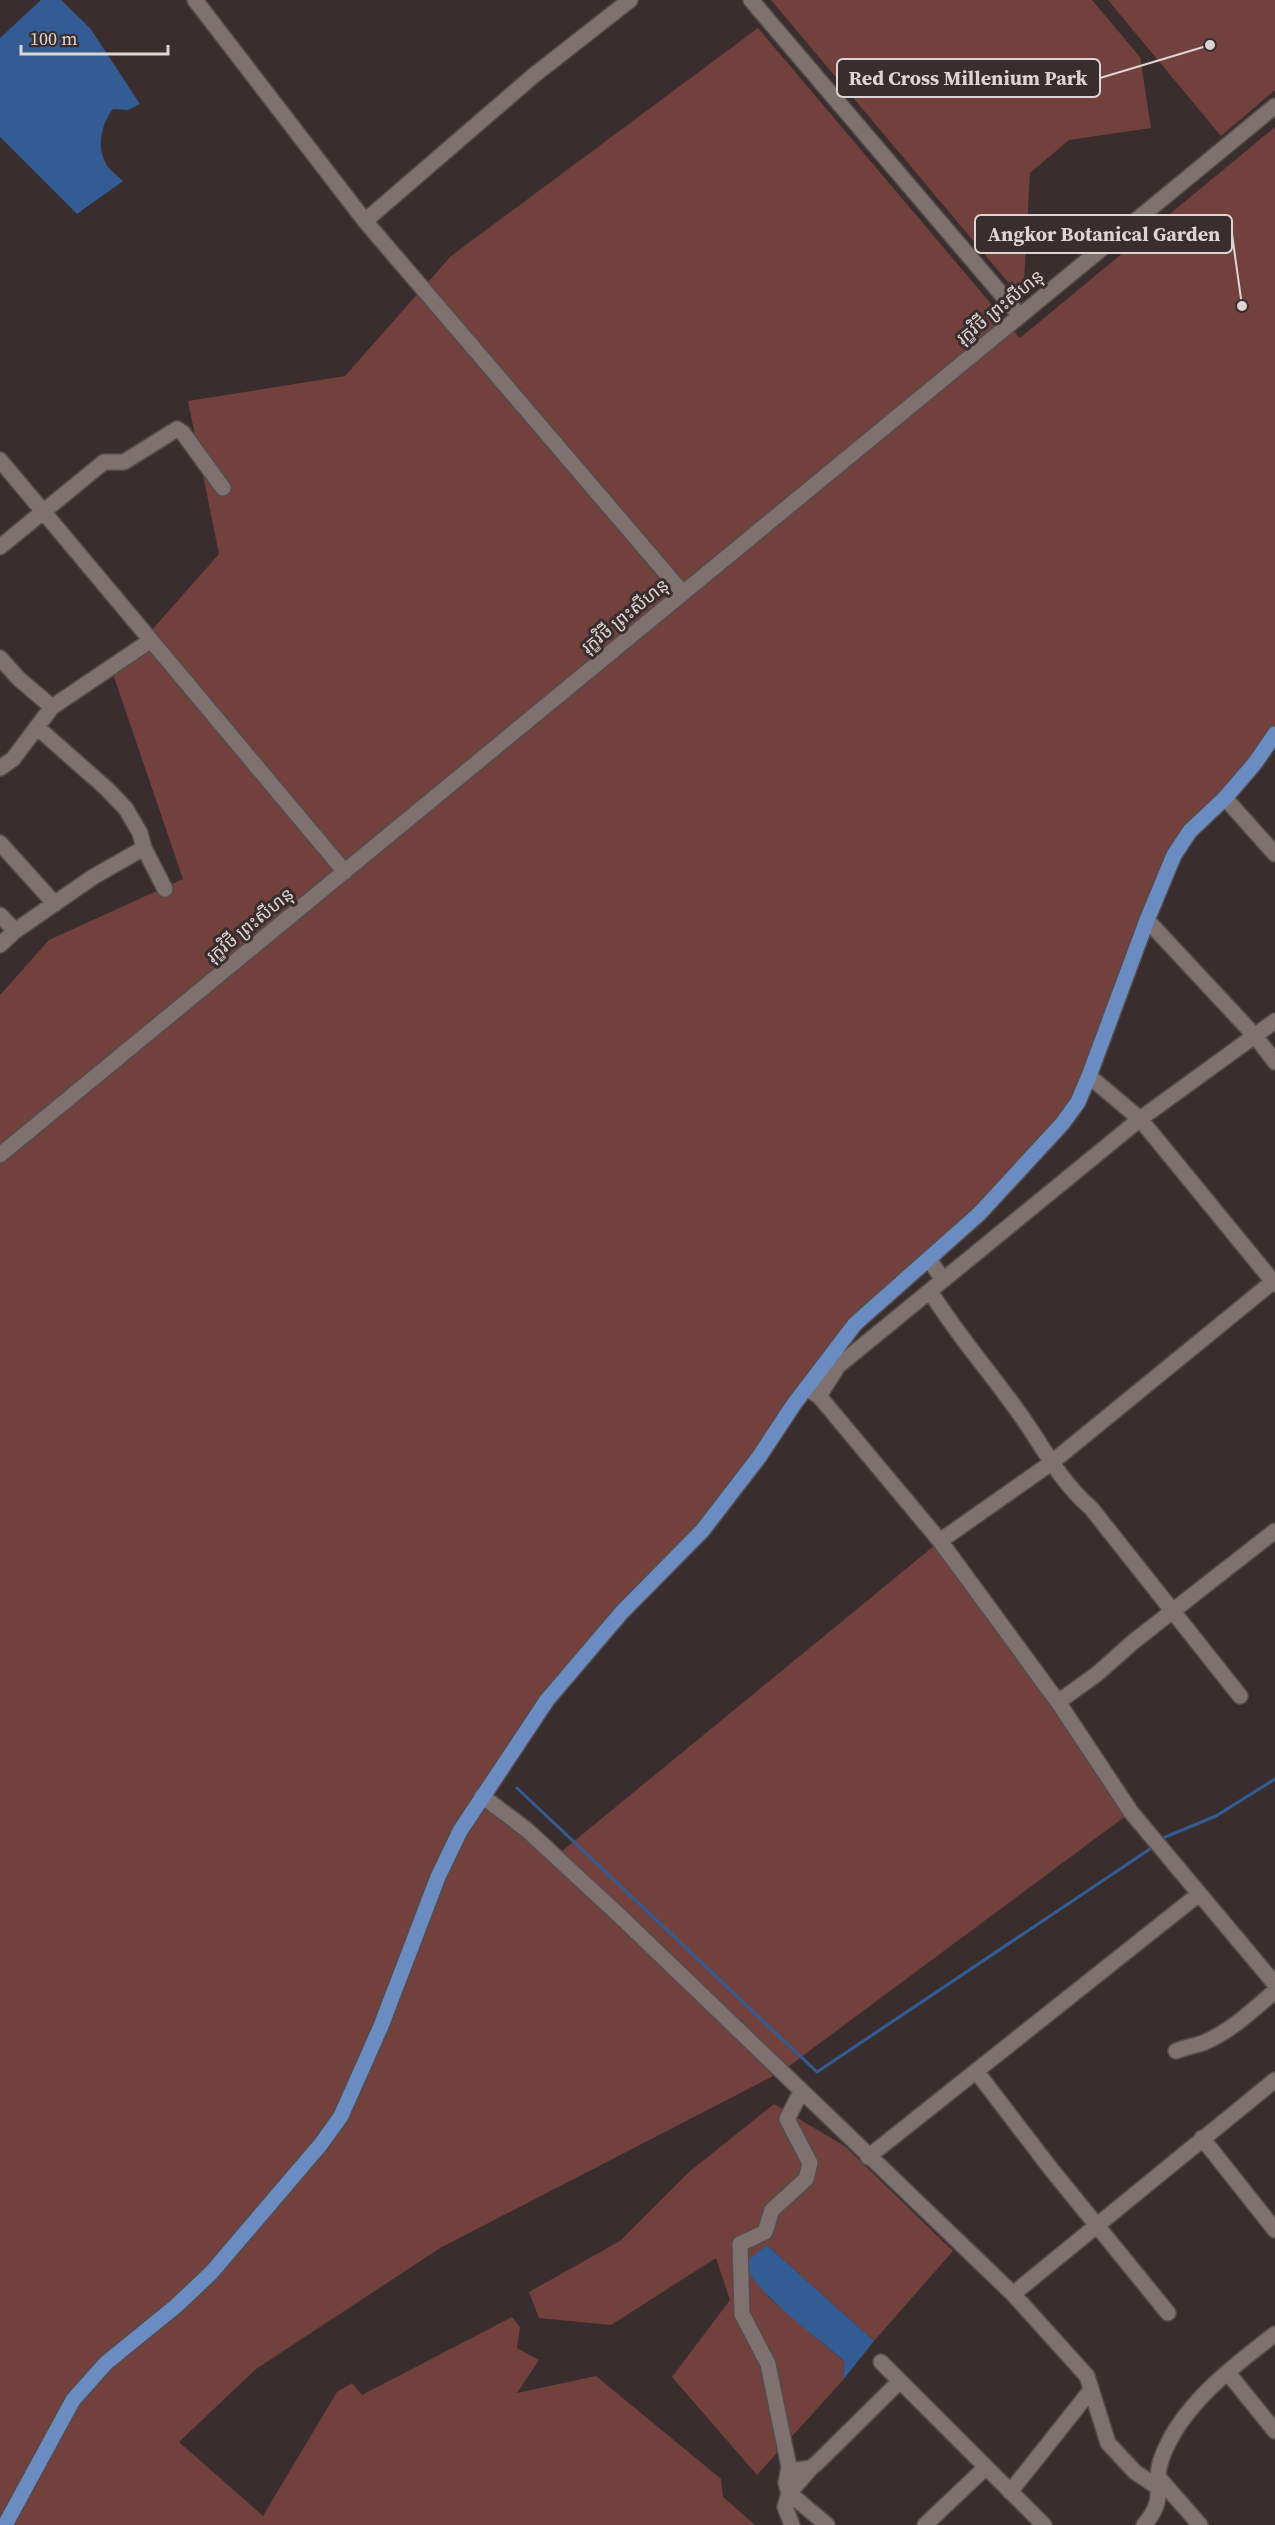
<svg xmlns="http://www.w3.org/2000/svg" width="1275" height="2525" viewBox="0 0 1275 2525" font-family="'Source Serif 4','Noto Sans Khmer',serif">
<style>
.green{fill:#72413d}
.water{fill:#335c94}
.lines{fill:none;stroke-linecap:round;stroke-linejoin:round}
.stream{stroke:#335c94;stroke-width:3}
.minor-casing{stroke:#554b4b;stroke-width:18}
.major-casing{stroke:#554b4b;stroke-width:18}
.minor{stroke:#7e7170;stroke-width:15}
.major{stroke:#6a8cc0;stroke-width:15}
.labels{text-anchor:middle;stroke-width:6;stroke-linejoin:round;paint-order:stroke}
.street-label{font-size:18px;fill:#ddd5d4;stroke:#392e2d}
.leader{fill:none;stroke:#ddd5d4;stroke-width:2}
.callout-dot{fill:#ddd5d4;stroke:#392e2d;stroke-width:2}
.callout{fill:#392e2d;stroke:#ddd5d4;stroke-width:2}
.callout-label{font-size:20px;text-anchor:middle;font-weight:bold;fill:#ddd5d4}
</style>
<rect width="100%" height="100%" fill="#392e2d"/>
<!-- green -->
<path class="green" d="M 771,0 L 1092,0 L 1140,57 L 1151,128 L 1069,140 L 1030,173 L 1023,300 Z
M 1108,0 L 1275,0 L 1275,90 L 1221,136 Z
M 758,28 L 1020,338 L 1275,127 L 1275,734 L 1190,831 L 1062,1124 L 855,1324 L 702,1531 L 622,1612 L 482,1796 L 556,1856 L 940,1541 L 1131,1812 L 781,2072 L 440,2248 L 256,2369 L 179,2442 L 263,2516 L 337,2392 L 352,2383 L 362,2395 L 512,2317 L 520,2327 L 517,2348 L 539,2360 L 517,2393 L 596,2376 L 721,2479 L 723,2497 L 755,2525 L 0,2525 L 0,995 L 49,940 L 183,879 L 113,674 L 219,554 L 188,401 L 345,376 L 451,256 Z
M 774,2104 L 846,2147 L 953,2251 L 874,2341 L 767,2245 L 768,2297 L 844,2361 L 843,2380 L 757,2475 L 672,2377 L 730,2300 L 716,2258 L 611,2325 L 539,2318 L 529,2292 L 620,2241 L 689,2172 Z"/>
<!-- water -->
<path class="water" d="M 41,0 L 61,0 L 90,28 L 140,104 L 128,110 L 113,109 C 102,122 96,147 106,164 C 109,170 118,176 123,181 L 77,214 L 0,137 L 0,38 Z
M 767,2245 L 874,2341 L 843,2380 L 844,2361 C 814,2334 760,2298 744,2263 Z"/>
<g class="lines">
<!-- stream -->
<path class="stream" d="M 517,1788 L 817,2072 L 1150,1849
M 1163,1838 L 1216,1816 L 1275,1779"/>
<!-- minor casing -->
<g class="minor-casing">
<path id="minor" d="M 195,0 L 365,221 L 683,593
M 751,0 L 1020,316
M 365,221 L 533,76 L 630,0
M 0,460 L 345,872
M 0,547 L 104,462 L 124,462 L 177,429 L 183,433 L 223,488
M 0,658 L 19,679 L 52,707 L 150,641
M 38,728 L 107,789 L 126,809 L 140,833 L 144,848 L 165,889
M 0,768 L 13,759 L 52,707
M 1225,798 L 1275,854
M 0,843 L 55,904
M 0,915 L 15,931 L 0,945
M 1147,920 L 1256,1037 L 1275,1062
M 15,931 L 93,877 L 144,848
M 1089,1076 L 1140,1119 L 1275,1284
M 0,1155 L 1275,106
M 929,1259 L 943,1280
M 930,1291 C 955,1332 986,1367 1014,1406 C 1040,1440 1057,1479 1091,1508 L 1240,1696
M 806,1388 L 819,1396 L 940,1541 L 1058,1702 L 1131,1812 L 1275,1984
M 819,1396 L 838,1366 L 1140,1119 L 1275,1021
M 940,1541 L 1051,1463 L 1275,1280
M 1058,1702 L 1097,1674 L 1133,1642 L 1275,1531
M 482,1796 L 527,1830 L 622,1918 L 1013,2294 L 1087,2376 L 1108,2443 L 1135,2472 L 1159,2488
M 1176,2051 C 1185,2047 1194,2046 1203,2043 C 1231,2031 1252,2011 1275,1991
M 976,2071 L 1051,2169 L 1168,2313
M 1202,2138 L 1275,2230
M 868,2157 L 1199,1894
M 1013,2294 L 1275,2080
M 881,2362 L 1044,2525
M 1228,2373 L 1275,2431
M 811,2468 L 789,2493 L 827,2525
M 789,2471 L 811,2468 L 817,2463 L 900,2381
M 1158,2477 L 1200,2525
M 1010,2492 L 1091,2390
M 792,2525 L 785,2507 L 789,2493 L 786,2483 L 789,2467 L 768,2364 L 742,2314 L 740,2244 L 765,2232 L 772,2210 L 806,2179 L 810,2163 L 787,2119 L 801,2092
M 925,2525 L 985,2468
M 1144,2525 C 1169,2495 1151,2491 1161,2460 C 1179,2407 1232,2367 1275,2334"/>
</g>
<!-- major casing -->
<g class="major-casing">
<path id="major" d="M 5,2525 L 73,2400 L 106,2363 L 176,2306 L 211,2273 L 321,2144 L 341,2116 L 381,2026 L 438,1877 L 460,1831 L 547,1700 L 622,1612 L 702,1531 L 759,1457 L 794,1404 L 855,1324 L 979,1214 L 1062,1124 L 1078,1102 L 1089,1076 L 1147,920 L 1174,855 L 1190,831 L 1225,798 L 1255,763 L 1275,734"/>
</g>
<!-- minor -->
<use href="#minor" class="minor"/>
<!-- major -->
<use href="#major" class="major"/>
</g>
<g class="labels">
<!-- street labels -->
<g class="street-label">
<text transform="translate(1000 307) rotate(-39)" y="6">រុក្ខវិថី ព្រះសីហនុ</text>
<text transform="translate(625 616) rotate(-39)" y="6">រុក្ខវិថី ព្រះសីហនុ</text>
<text transform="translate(250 925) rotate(-39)" y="6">រុក្ខវិថី ព្រះសីហនុ</text>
</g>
</g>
<!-- callouts -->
<path class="leader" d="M1210 45L1100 78M1242 306L1232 234"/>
<g class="callout-dot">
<circle cx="1210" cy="45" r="6"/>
<circle cx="1242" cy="306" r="6"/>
</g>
<g class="callout">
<rect x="837" y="59" width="263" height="38" rx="6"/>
<rect x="975" y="215" width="257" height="38" rx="6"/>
</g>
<g class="callout-label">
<text x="968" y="85">Red Cross Millenium Park</text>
<text x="1104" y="241">Angkor Botanical Garden</text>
</g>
<!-- scale -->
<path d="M21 45v9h147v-9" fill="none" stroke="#ddd5d4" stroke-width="3"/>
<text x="30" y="45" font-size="18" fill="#ddd5d4" stroke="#392e2d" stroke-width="4.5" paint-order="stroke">100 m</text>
</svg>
